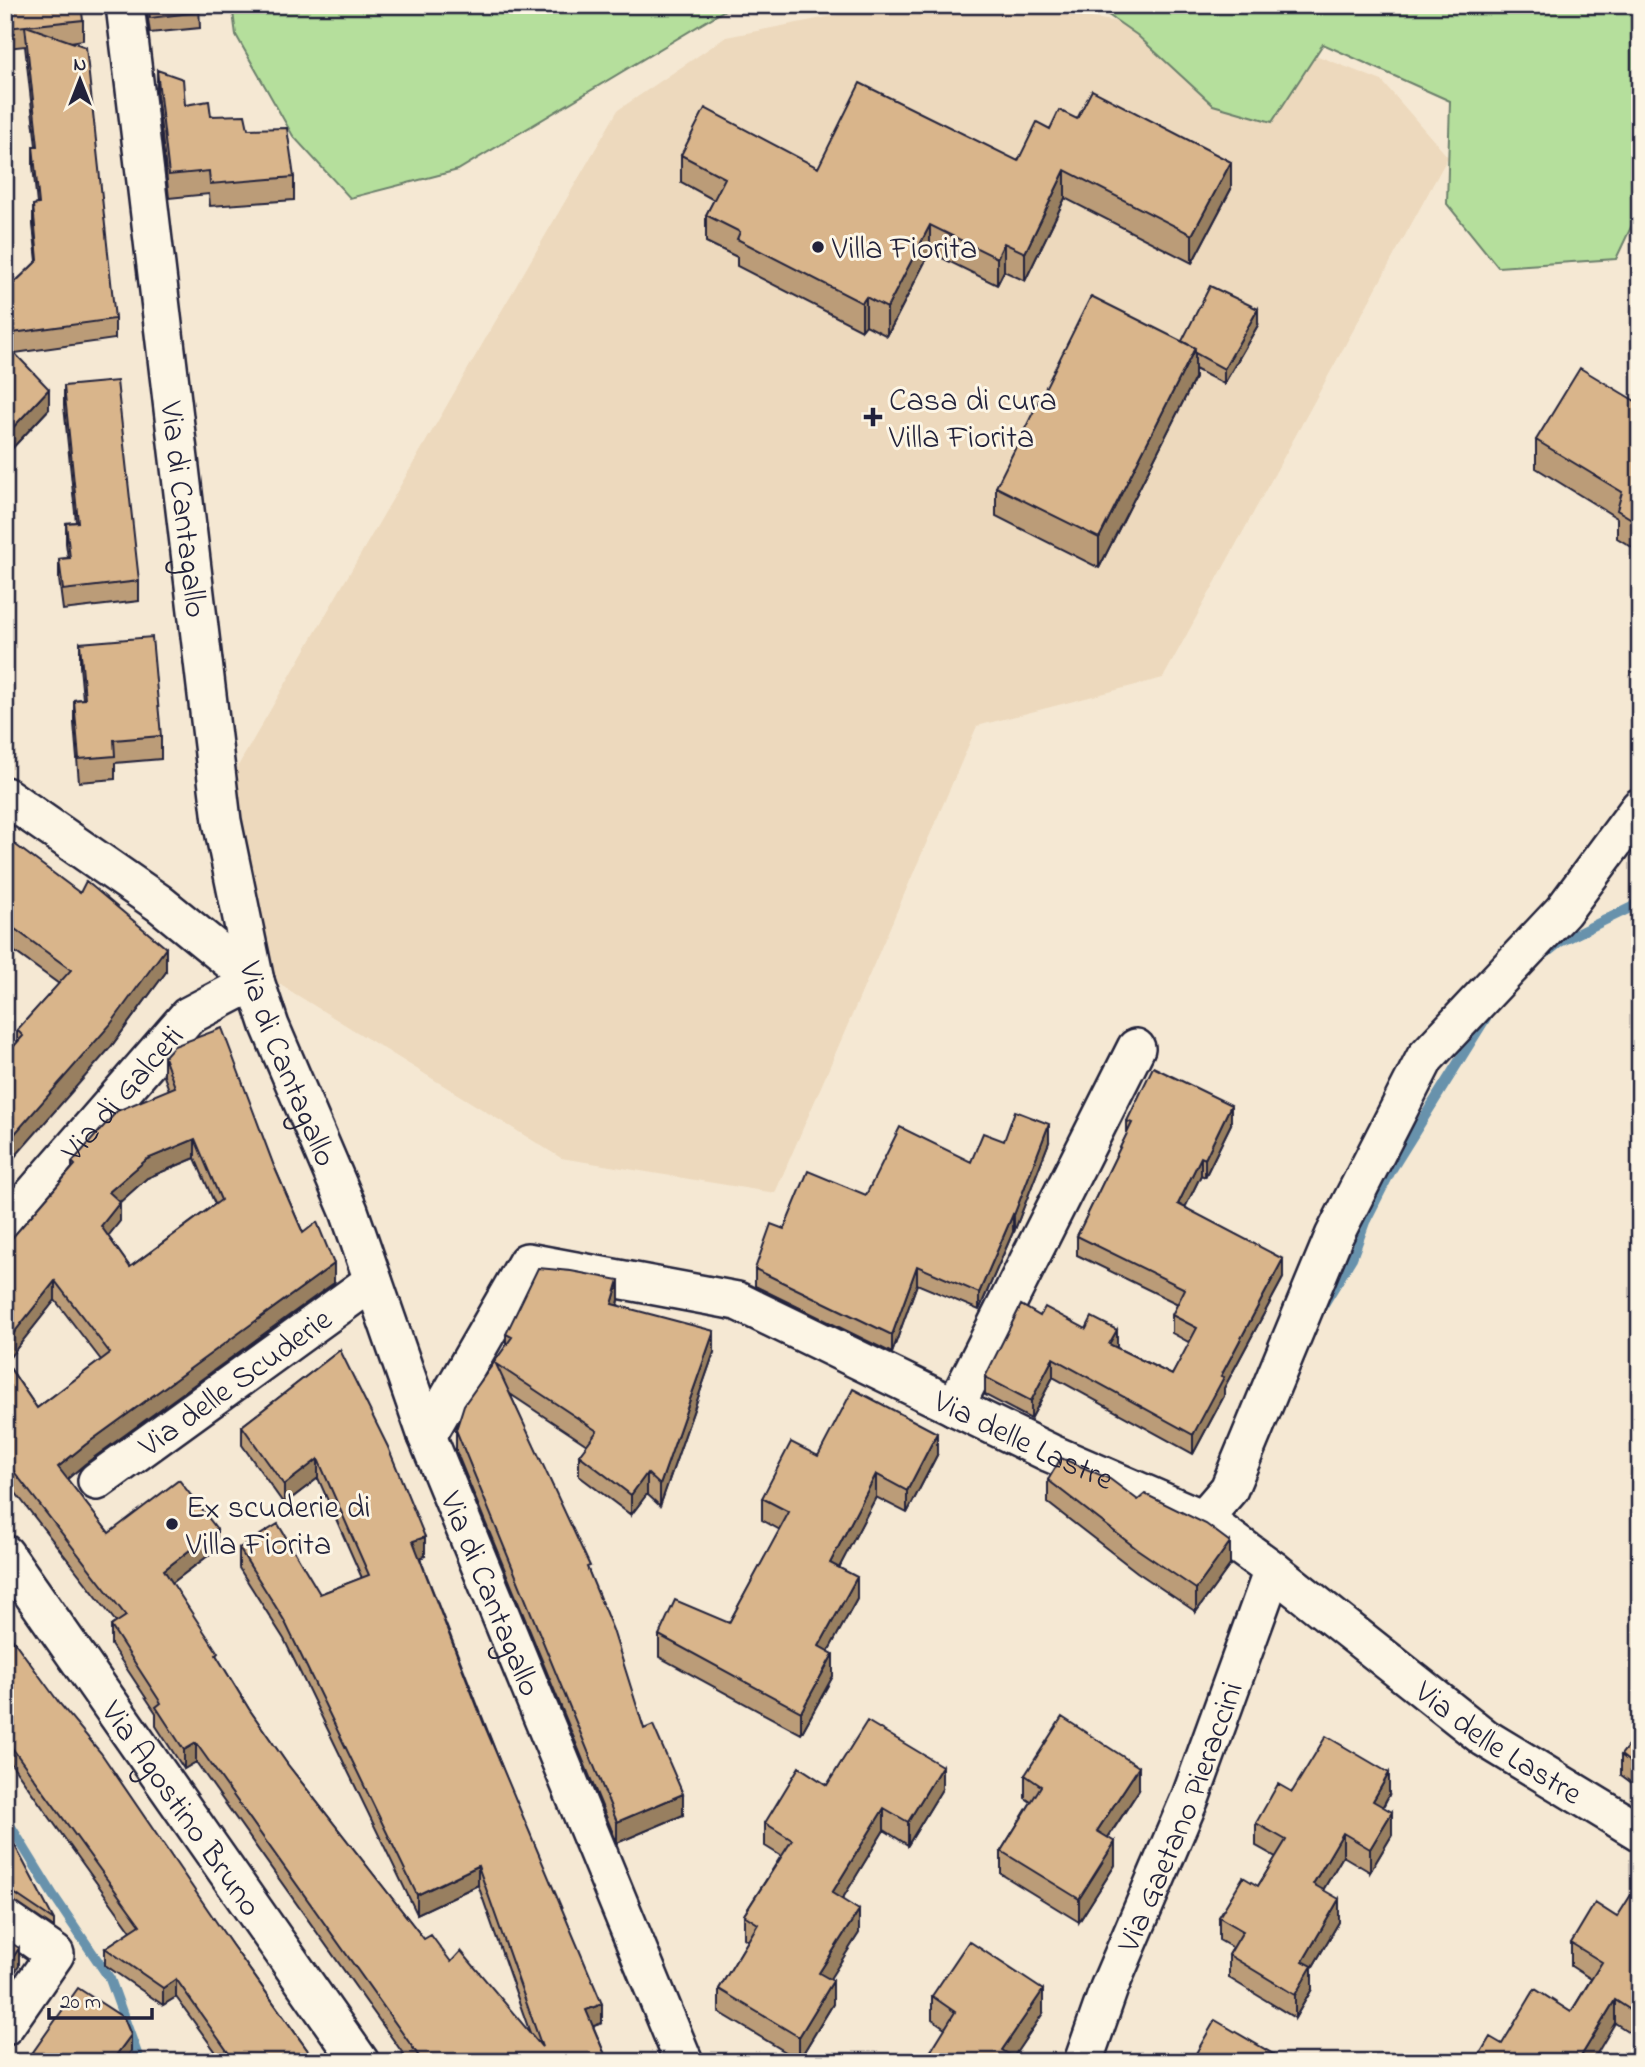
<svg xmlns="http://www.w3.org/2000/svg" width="1645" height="2067" viewBox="0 0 1645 2067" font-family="'Indie Flower',sans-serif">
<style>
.built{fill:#edd9bd}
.green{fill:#b5df9c;stroke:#6c806c;stroke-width:2}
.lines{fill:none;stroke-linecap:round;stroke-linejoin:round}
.stream{stroke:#6892ac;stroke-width:10}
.street-casing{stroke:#22223b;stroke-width:42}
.street{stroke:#fcf5e5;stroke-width:37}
.wall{fill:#bb9c78;stroke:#22223b;stroke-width:2;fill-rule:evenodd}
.shaded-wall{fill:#987f61;stroke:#22223b;stroke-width:2}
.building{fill:#d9b58b;stroke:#22223b;stroke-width:2;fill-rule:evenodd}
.poi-dot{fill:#22223b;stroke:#fcf5e5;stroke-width:2.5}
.labels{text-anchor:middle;stroke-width:6;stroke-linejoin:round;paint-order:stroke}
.poi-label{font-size:32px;fill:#22223b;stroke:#fcf5e5;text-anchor:start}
.street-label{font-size:32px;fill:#22223b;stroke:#fcf5e5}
</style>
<rect width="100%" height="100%" fill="#f5e8d3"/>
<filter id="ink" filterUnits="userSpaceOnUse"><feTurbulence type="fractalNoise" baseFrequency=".0143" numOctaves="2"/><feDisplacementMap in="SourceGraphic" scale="14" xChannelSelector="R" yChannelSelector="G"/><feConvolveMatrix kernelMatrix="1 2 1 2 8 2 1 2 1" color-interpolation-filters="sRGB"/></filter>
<g filter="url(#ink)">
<!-- built -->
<path class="built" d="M 888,5 L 1057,13 L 1295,47 L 1382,81 L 1448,157 L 1163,678 L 977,726 L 775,1193 L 561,1158 L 271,979 L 220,797 L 618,110 L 726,37 Z"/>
<!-- green -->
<path class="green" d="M 232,5 L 756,5 L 725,10 L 458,170 L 350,198 L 293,136 L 236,35 Z
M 1094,5 L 1640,5 L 1640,208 L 1616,259 L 1498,267 L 1447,204 L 1450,101 L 1323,44 L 1272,122 L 1213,105 L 1137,35 Z"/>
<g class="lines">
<!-- stream -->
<path class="stream" d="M 1545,954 L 1560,942 L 1632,907 L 1640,899
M 1321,1309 L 1352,1258 L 1365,1222 L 1392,1169 L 1487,1016
M 5,1817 L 53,1895 L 110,1979 L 140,2062"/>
<!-- street casing -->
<g class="street-casing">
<g id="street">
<path id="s1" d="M 125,5 L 222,821 L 255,981 L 270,1026 L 349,1211 L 427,1436 L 684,2062"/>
<path d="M 5,796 L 159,903 L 255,981"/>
<path id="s2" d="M 5,1227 L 188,1016 L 255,981"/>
<path d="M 955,1407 L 1136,1048"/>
<path id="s3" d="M 427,1436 L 527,1262 L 737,1301 L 1050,1453 L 1203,1519 L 1273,1570 L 1485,1738 L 1640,1832"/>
<path id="s4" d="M 97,1481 L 373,1281"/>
<path d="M 1203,1519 L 1229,1489 L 1334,1236 L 1425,1058 L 1563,911 L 1640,807"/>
<path id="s5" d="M 5,1554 L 360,2062"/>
<path d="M 5,1919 L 55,1954 L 5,2026"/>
<path id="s6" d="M 1083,2062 L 1109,1988 L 1191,1796 L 1273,1570"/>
</g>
</g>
<!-- street -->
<use href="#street" class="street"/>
</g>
<!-- wall -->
<path class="wall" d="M 5,5 L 83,20 L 83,40 L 70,42 L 115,319 L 115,339 L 15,353 L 49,409 L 5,456 L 5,292 L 37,261 L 33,225 L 33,205 L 37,204 L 33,166 L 33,146 L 36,146 L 25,46 L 7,48 L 5,34 Z
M 146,5 L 199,5 L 200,28 L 150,33 Z
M 157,70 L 185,105 L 248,129 L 294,177 L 294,200 L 210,206 L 209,194 L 169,198 L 157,93 Z
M 1050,129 L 1231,189 L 1192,263 L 1065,198 L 1025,281 L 1004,271 L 997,285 L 930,252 L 887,336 L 866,325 L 862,330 L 737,266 L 737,257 L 706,242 L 706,215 L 714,200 L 681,182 L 681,155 L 818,168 L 1018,161 Z
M 1258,325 L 1224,384 L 1195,369 L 1195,378 L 1099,568 L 996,516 L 996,487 L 1182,341 Z
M 64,386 L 139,581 L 139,601 L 63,610 L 59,579 L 59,559 L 68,558 L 66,543 L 66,523 L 76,522 L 64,406 Z
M 1640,404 L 1640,552 L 1617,538 L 1617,518 L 1536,468 L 1536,440 Z
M 80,643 L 161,736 L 161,759 L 115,763 L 115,779 L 79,782 L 74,723 L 74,700 L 83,699 L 80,666 Z
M 5,837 L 166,972 L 110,1048 L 17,1042 L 17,1030 L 59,984 L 8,947 L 5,951 Z
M 164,1057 L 274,1166 L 303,1233 L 334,1283 L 85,1464 L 67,1479 L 109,1533 L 217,1549 L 172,1583 L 249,1709 L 288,1765 L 424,1939 L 530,2033 L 478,1885 L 417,1914 L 284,1639 L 239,1568 L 239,1548 L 320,1594 L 362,1578 L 318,1478 L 284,1504 L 242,1445 L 242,1426 L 340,1350 L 425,1556 L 420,1558 L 602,2023 L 593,2026 L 608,2062 L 409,2062 L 196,1762 L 184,1769 L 156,1726 L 156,1713 L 111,1645 L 111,1626 L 116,1622 L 5,1479 L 5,1246 L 72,1168 L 72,1162 L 169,1090 L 164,1076 ZM 195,1158 L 215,1204 L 130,1267 L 108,1236 L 120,1221 L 120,1202 L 147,1178 ZM 55,1300 L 101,1360 L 37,1408 L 6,1362 Z
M 1127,1121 L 1231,1124 L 1205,1177 L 1201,1175 L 1185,1207 L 1283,1278 L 1224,1388 L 1224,1396 L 1193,1454 L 1053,1377 L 1031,1419 L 985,1395 L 985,1377 L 1040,1316 L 1117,1348 L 1172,1375 L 1190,1343 L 1172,1333 L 1172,1315 L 1178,1304 L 1077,1255 L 1077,1236 L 1127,1134 Z
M 1004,1141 L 1049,1142 L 1014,1232 L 1013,1232 L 979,1310 L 917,1284 L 892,1353 L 755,1286 L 755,1269 L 784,1229 L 866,1195 L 971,1162 Z
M 619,1300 L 618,1306 L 714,1352 L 660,1506 L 647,1494 L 631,1515 L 579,1476 L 579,1455 L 587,1445 L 510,1394 L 590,1575 L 644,1729 L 683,1815 L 617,1843 L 456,1451 L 456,1430 L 506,1346 L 506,1334 Z
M 937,1455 L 907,1513 L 876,1497 L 839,1567 L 857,1599 L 828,1651 L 833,1676 L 801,1734 L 659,1657 L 659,1635 L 729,1623 L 780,1530 L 762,1520 L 762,1498 L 818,1456 Z
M 1048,1480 L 1230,1565 L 1196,1612 L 1137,1572 L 1048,1503 Z
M 5,1629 L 232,1945 L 316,2062 L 223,2062 L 176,1997 L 163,2005 L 105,1965 L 105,1948 L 131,1931 L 5,1755 Z
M 1640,1731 L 1640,1789 L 1621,1775 L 1621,1755 Z
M 1025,1775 L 1139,1790 L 1108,1838 L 1115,1865 L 1079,1922 L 1001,1874 L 1001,1851 L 1031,1802 L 1025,1798 Z
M 827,1785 L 942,1789 L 908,1845 L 884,1830 L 842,1899 L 859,1933 L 829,1979 L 833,2004 L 799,2060 L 719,2012 L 719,1989 L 748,1941 L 744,1938 L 744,1915 L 781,1856 L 765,1846 L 765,1823 Z
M 1292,1792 L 1389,1795 L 1383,1807 L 1392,1835 L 1370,1872 L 1343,1856 L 1323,1890 L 1339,1922 L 1312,1968 L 1312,1989 L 1295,2018 L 1229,1978 L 1229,1955 L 1233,1948 L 1219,1940 L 1219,1917 L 1258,1886 L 1276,1857 L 1256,1846 L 1256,1823 Z
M 5,1853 L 54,1920 L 54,1928 L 5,1895 Z
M 1640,1893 L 1640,2039 L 1615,2023 L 1502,2044 L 1571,2012 L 1591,1979 L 1571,1966 L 1571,1943 L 1617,1917 Z
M 932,1996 L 1043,2013 L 1013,2057 L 945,2028 L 932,2019 Z"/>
<!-- shaded-wall -->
<path class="shaded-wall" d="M 1231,162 L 1231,189 L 1192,263 L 1192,235 Z
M 1065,170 L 1065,198 L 1025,281 L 1025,253 Z
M 930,225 L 930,252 L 887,336 L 887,308 Z
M 1004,243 L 1004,271 L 997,285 L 997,258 Z
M 866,297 L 866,325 L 862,330 L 862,303 Z
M 1258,309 L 1258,325 L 1224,384 L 1224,369 Z
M 1195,348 L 1195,378 L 1099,568 L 1099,538 Z
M 49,389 L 49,409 L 5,456 L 5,436 Z
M 8,639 L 8,662 L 5,665 L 5,642 Z
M 8,924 L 8,947 L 5,951 L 5,927 Z
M 166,948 L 166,972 L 110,1048 L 5,1168 L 5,1145 Z
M 1231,1105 L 1231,1124 L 1205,1177 L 1205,1159 Z
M 1049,1124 L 1049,1142 L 1014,1232 L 1014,1215 Z
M 195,1139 L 195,1158 L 147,1178 L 109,1212 L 109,1192 L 147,1159 Z
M 1201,1157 L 1201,1175 L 1178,1222 L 1178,1204 Z
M 120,1202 L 120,1221 L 101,1245 L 101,1226 Z
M 1013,1214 L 1013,1232 L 979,1310 L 979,1293 Z
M 1283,1259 L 1283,1278 L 1224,1388 L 1224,1396 L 1193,1454 L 1193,1435 L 1221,1376 Z
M 334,1264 L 334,1283 L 85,1464 L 58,1487 L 58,1467 L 85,1445 Z
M 917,1266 L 917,1284 L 892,1353 L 892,1335 Z
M 619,1280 L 619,1300 L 612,1325 L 612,1304 Z
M 55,1281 L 55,1300 L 5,1363 L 5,1344 Z
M 1117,1330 L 1117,1349 L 1109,1344 Z
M 714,1331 L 714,1352 L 660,1506 L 660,1485 Z
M 1053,1358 L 1053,1377 L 1031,1419 L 1031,1401 Z
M 937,1433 L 937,1455 L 907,1513 L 907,1491 Z
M 318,1459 L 318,1478 L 284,1504 L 284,1485 Z
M 647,1473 L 647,1494 L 631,1515 L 631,1495 Z
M 876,1474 L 876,1497 L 830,1585 L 830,1563 Z
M 217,1529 L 217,1549 L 164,1589 L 164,1570 Z
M 425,1537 L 425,1556 L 413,1560 L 413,1541 Z
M 1230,1542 L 1230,1565 L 1196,1612 L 1196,1589 Z
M 857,1577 L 857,1599 L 819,1668 L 819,1646 Z
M 833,1654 L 833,1676 L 801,1734 L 801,1712 Z
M 196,1743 L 196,1762 L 184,1769 L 184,1750 Z
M 942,1766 L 942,1789 L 908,1845 L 908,1822 Z
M 1139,1767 L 1139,1790 L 1097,1854 L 1097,1831 Z
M 1389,1773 L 1389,1795 L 1373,1824 L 1373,1801 Z
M 683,1794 L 683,1815 L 617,1843 L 617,1822 Z
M 884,1808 L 884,1830 L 832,1916 L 832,1893 Z
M 1392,1812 L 1392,1835 L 1370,1872 L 1370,1849 Z
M 1343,1833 L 1343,1856 L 1313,1907 L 1313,1884 Z
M 1115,1842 L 1115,1865 L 1079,1922 L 1079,1899 Z
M 478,1866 L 478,1885 L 417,1914 L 417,1895 Z
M 1339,1899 L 1339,1922 L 1312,1968 L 1312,1989 L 1295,2018 L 1295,1995 L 1303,1961 Z
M 859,1910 L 859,1933 L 819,1996 L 819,1973 Z
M 19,1948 L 19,1966 L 5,1987 L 5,1970 Z
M 176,1979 L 176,1997 L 163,2005 L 163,1988 Z
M 833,1981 L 833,2004 L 799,2060 L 799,2037 Z
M 1043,1990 L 1043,2013 L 1010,2062 L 1002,2050 Z
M 1615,2000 L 1615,2023 L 1592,2062 L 1580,2062 L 1580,2058 Z
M 602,2004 L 602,2023 L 586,2029 L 586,2010 Z
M 131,2035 L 131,2051 L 123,2062 L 111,2062 Z"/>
<!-- building -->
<path class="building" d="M 5,5 L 81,5 L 83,20 L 26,26 L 86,47 L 115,319 L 5,334 L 5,292 L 38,260 L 33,205 L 39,204 L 33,146 L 38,146 L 25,26 L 7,28 Z
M 148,5 L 199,5 L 200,12 L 150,18 Z
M 157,70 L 183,79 L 185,105 L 209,101 L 211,116 L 245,115 L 248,129 L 287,128 L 294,177 L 210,184 L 209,171 L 169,175 Z
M 860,83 L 1018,161 L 1037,122 L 1050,129 L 1059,110 L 1077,119 L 1092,90 L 1231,162 L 1192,235 L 1065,170 L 1025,253 L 1004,243 L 997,258 L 930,225 L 887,308 L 866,297 L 862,303 L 737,239 L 740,232 L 706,215 L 725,178 L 681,155 L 705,108 L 818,168 Z
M 1210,286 L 1258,309 L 1224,369 L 1195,353 L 1195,348 L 1182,341 Z
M 1091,296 L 1195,348 L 1099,538 L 996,487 Z
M 5,343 L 49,389 L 5,436 Z
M 1580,368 L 1640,404 L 1640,524 L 1617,510 L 1622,492 L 1536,440 Z
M 117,381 L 139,581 L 63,590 L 59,559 L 70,558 L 66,523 L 78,522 L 64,386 Z
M 152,637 L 161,736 L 114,740 L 115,756 L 79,759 L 74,700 L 85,699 L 80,643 Z
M 5,837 L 80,893 L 86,881 L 166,948 L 110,1025 L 5,1145 L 5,1056 L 23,1036 L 17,1030 L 71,970 L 8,924 L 5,927 Z
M 222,1028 L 274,1166 L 303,1233 L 317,1222 L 334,1264 L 85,1445 L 58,1467 L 109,1533 L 179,1480 L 217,1529 L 164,1570 L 218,1653 L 216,1655 L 249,1709 L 288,1765 L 424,1939 L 431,1935 L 451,1962 L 461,1951 L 542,2047 L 478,1866 L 417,1895 L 284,1620 L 239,1548 L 278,1524 L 320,1594 L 369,1575 L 318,1459 L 284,1485 L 242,1426 L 340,1350 L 388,1447 L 425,1537 L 413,1541 L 484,1724 L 602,2004 L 586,2010 L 608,2062 L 423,2062 L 196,1743 L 184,1750 L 156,1707 L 161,1703 L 111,1626 L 126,1616 L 5,1460 L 5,1361 L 37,1408 L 110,1353 L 55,1281 L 5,1344 L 5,1246 L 75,1165 L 72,1162 L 117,1111 L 175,1087 L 164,1057 L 174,1046 ZM 195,1139 L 221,1200 L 130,1267 L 101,1226 L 120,1202 L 109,1192 L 147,1159 Z
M 1153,1067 L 1231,1105 L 1205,1159 L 1201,1157 L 1178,1204 L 1283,1259 L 1221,1376 L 1224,1377 L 1193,1435 L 1053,1358 L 1031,1401 L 985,1377 L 1021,1305 L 1040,1316 L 1045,1307 L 1086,1329 L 1092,1317 L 1117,1330 L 1109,1344 L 1172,1375 L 1197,1328 L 1172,1315 L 1185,1289 L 1077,1236 L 1132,1123 L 1127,1121 Z
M 1015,1111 L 1049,1124 L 1014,1215 L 1013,1214 L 979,1293 L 917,1266 L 892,1335 L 755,1269 L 771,1224 L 784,1229 L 808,1171 L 866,1195 L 900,1127 L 971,1162 L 983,1133 L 1004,1141 Z
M 538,1268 L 571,1271 L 619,1280 L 612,1304 L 714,1331 L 660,1485 L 647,1473 L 631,1495 L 579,1455 L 597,1431 L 496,1364 L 590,1566 L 587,1567 L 613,1630 L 644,1729 L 653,1725 L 683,1794 L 617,1822 L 456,1430 L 464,1405 L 512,1337 L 506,1334 Z
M 853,1389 L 937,1433 L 907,1491 L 876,1474 L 830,1563 L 857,1577 L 819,1646 L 833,1654 L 801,1712 L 659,1635 L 675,1600 L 729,1623 L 789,1512 L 762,1498 L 791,1442 L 818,1456 Z
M 1061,1458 L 1110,1479 L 1138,1500 L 1145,1494 L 1206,1524 L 1230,1542 L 1196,1589 L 1137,1549 L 1048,1480 Z
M 5,1629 L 60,1704 L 101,1753 L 232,1945 L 316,2062 L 235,2062 L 176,1979 L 163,1988 L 105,1948 L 140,1925 L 5,1738 Z
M 1062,1717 L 1139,1767 L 1097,1831 L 1115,1842 L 1079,1899 L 1001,1851 L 1041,1786 L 1025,1775 Z
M 867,1721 L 942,1766 L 908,1822 L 884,1808 L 832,1893 L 859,1910 L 819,1973 L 833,1981 L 799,2037 L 719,1989 L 758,1924 L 744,1915 L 792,1840 L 765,1823 L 799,1767 L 827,1785 Z
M 1640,1731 L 1640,1770 L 1621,1755 Z
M 1326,1736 L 1389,1773 L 1373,1801 L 1392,1812 L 1370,1849 L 1343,1833 L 1313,1884 L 1339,1899 L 1303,1961 L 1312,1966 L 1295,1995 L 1229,1955 L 1243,1931 L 1219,1917 L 1243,1877 L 1258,1886 L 1286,1840 L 1256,1823 L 1278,1784 L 1292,1792 Z
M 13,1842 L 54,1920 L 5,1887 L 5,1853 Z
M 1634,1890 L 1640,1893 L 1640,2016 L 1615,2000 L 1580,2058 L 1586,2062 L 1475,2062 L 1490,2037 L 1502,2044 L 1535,1989 L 1571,2012 L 1602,1962 L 1571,1943 L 1595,1903 L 1617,1917 Z
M 5,1939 L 19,1948 L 5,1970 Z
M 969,1941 L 1043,1990 L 1002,2050 L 1021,2062 L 924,2062 L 955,2012 L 932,1996 Z
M 78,1988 L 124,2018 L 131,2035 L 111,2062 L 26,2062 Z
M 1215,2020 L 1273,2054 L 1269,2062 L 1191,2062 Z"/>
</g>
<!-- markers -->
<g class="poi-dot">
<circle cx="818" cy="247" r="7"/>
<path d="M869.5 406.5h7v7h7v7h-7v7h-7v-7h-7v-7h7z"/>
<circle cx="172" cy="1524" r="7"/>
</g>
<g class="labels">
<!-- poi labels -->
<g class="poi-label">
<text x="832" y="258">Villa Fiorita</text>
<text x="889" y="410">Casa di cura<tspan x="889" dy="37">Villa Fiorita</tspan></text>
<text x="186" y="1517">Ex scuderie di<tspan x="186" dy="37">Villa Fiorita</tspan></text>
</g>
<!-- street labels -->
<g class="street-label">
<text dy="11" stroke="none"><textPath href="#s1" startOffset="508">Via di Cantagallo</textPath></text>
<text dy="11" stroke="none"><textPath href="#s1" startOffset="1074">Via di Cantagallo</textPath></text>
<text dy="11" stroke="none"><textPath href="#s2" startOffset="178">Via di Galceti</textPath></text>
<text dy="11" stroke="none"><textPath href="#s4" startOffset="170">Via delle Scuderie</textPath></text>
<text dy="11" stroke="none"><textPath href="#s3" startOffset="733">Via delle Lastre</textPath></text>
<text dy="11" stroke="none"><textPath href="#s1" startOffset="1642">Via di Cantagallo</textPath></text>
<text dy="11" stroke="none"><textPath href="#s3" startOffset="1300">Via delle Lastre</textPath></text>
<text dy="11" stroke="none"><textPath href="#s5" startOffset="310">Via Agostino Bruno</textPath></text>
<text dy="11" stroke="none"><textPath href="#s6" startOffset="264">Via Gaetano Pieraccini</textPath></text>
</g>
</g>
<!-- margin -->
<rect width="1645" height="2067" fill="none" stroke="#fcf5e5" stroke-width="28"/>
<rect x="14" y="14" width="1617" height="2039" fill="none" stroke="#22223b" stroke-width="2.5" filter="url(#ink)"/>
<!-- north arrow -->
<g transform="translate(80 80)" stroke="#fcf5e5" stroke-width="5" paint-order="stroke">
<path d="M0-5L12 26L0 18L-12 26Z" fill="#22223b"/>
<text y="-10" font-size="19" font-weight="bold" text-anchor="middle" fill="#22223b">N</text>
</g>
<!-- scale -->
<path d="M49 2008v10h103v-10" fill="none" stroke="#22223b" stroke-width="3.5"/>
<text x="60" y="2008" font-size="21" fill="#22223b" stroke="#fcf5e5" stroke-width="5" paint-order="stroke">20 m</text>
</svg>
